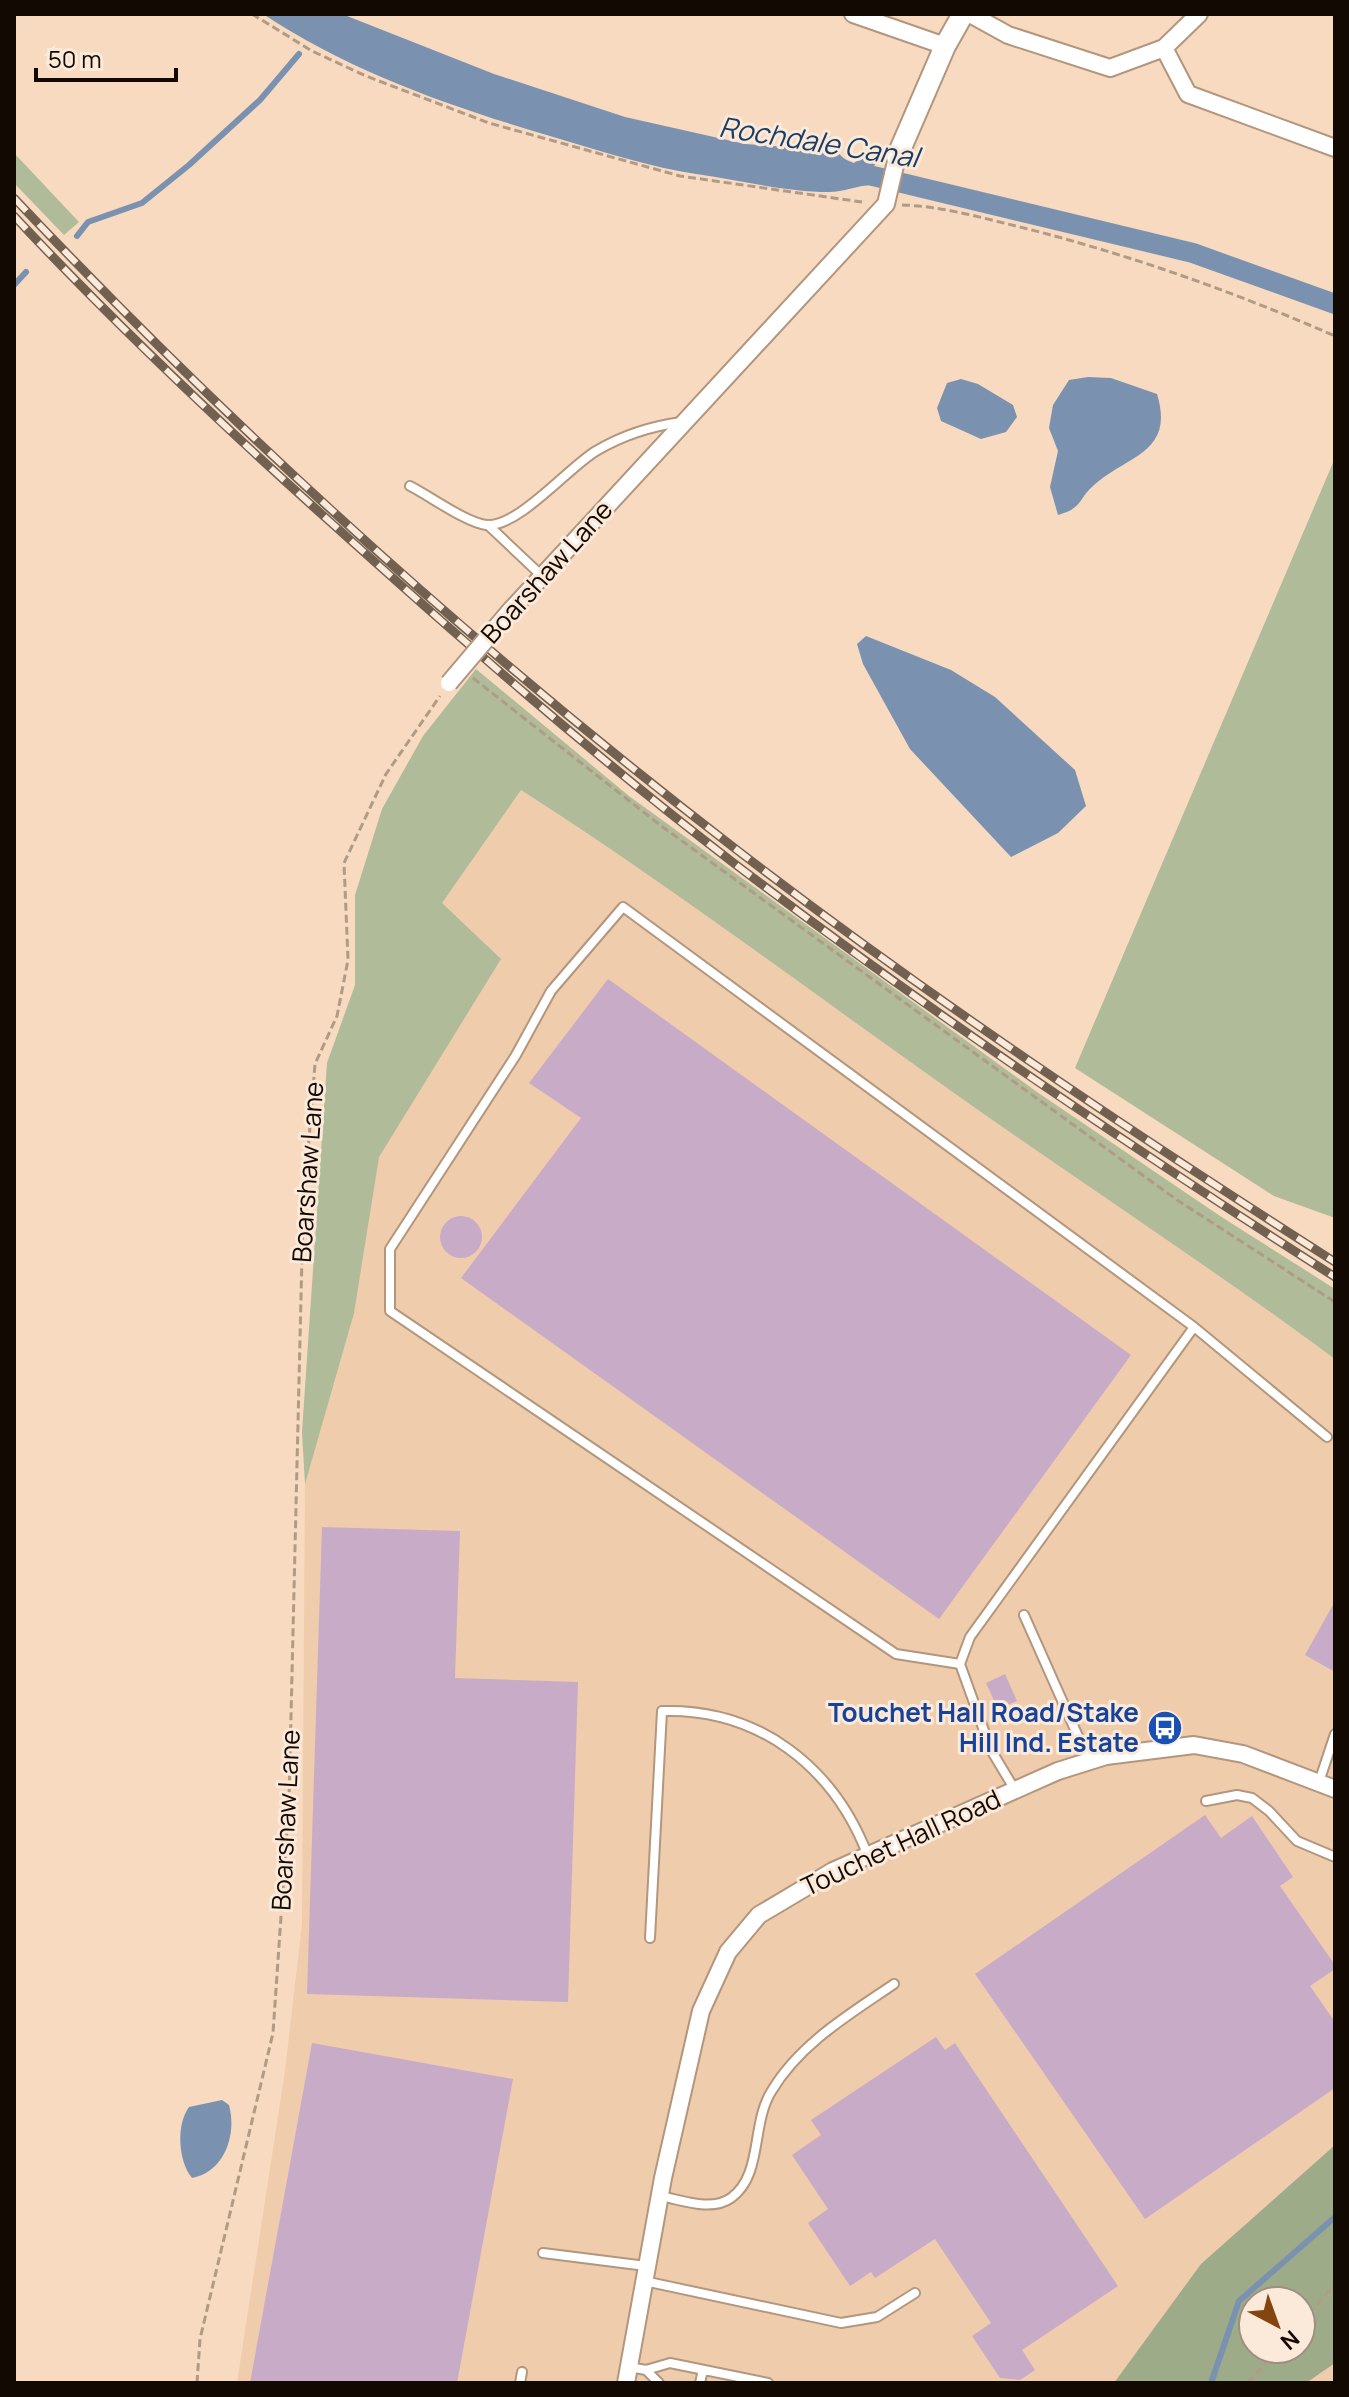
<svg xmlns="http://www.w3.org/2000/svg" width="1349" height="2397" viewBox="0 0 1349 2397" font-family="Manrope,sans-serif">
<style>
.built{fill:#efccac;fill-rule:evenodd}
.green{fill:#afbb99}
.forest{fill:#9eab88;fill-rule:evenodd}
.water{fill:#7a92af}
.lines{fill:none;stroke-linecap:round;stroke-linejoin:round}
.stream{stroke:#7a92af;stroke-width:6}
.canal{stroke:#7a92af;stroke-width:20}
.building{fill:#c8acc7}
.service-casing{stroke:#b2967d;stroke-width:12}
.minor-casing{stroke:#b2967d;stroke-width:20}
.tertiary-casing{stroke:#b2967d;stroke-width:24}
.path{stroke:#b29b86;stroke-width:3;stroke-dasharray:8 4;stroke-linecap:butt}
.service{stroke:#fff;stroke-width:8}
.minor{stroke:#fff;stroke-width:16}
.tertiary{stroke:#fff;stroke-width:20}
.rail-casing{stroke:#726051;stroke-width:9}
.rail{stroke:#fbe9d9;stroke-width:6;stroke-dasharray:18;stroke-linecap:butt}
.minor-bridge-casing{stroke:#b2967d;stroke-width:20;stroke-linecap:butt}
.minor-bridge{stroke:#fff;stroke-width:16}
.labels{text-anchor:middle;stroke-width:6;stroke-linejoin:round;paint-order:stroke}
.street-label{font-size:26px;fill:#130903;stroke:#fbe9d9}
.transit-label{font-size:26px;font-weight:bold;fill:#164399;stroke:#fbe9d9;text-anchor:end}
.water-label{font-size:28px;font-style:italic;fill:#193d65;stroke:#fbe9d9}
</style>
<rect width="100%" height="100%" fill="#f7dabf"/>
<!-- built -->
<path class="built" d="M 548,748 L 1335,1321 L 1335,2383 L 237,2383 L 285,2071 L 302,1924 L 305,1484 L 362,1157 L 429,899 ZM 1253,2301 L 1301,2301 L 1301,2349 L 1253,2349 Z"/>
<!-- green -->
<path class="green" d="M 14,153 L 79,222 L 64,235 L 14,183 Z
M 1335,458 L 1335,1218 L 1274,1196 L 1075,1068 Z
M 476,669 L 629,796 L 1037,1092 L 1220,1216 L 1335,1289 L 1335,1359 C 1204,1262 1066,1173 933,1078 C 796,981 662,880 521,790 L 442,903 L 501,959 L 379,1157 L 354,1313 L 305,1484 L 302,1432 L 327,1063 L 355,985 L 355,895 L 382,809 L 423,736 Z"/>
<!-- forest -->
<path class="forest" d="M 1335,2145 L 1335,2363 L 1306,2383 L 1114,2383 L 1201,2264 ZM 1253,2301 L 1301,2301 L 1301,2349 L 1253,2349 Z"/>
<!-- water -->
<path class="water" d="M 263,14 L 342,14 L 494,74 L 625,117 L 745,144 L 787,147 L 809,135 L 833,137 C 837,152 839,158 854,163 L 870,150 L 878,159 L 873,168 L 886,175 L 883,187 C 865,181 847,192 829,192 C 786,192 739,180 696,174 C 650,167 604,152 560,139 C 455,108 354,74 263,14 Z
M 1088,377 L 1111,378 L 1157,394 C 1175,453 1128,455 1094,485 C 1078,499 1083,508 1058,515 L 1050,487 L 1058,451 L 1049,428 L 1053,405 L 1069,380 Z
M 961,379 L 978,384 L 1013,405 L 1017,417 L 1006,432 L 981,439 L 941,421 L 937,408 L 947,383 Z
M 866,636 L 951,670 L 995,697 L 1075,770 L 1086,806 L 1058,833 L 1011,857 L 910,749 L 863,664 L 857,644 Z
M 222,2100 L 229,2105 C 237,2134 225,2172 192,2178 C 178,2161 176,2125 189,2107 Z"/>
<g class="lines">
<!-- stream -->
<path class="stream" d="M 77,236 L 88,222 L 142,203 L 189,165 L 260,100 L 299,54
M 14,285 L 26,272
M 1211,2383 L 1239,2301 L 1335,2217"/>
<!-- canal -->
<path class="canal" d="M 873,176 L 1193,253 L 1335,304"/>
</g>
<!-- building -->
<path class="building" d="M 608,979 L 1131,1355 L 939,1619 L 461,1278 L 581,1118 L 529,1083 Z
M440 1237a21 21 0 1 1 42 0a21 21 0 1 1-42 0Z
M 322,1527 L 460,1531 L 455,1678 L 578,1682 L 568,2002 L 307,1994 Z
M 1335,1601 L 1335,1672 L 1305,1655 Z
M 1005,1674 L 1017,1701 L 998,1709 L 986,1683 Z
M 1205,1815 L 1221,1838 L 1252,1816 L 1293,1877 L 1280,1886 L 1335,1965 L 1335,1969 L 1310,1986 L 1335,2022 L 1335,2088 L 1145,2219 L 975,1974 Z
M 936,2037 L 945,2050 L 955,2043 L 1118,2286 L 1022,2350 L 1035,2370 L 1020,2380 L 1000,2378 L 972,2336 L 991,2323 L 935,2239 L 875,2278 L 871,2272 L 850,2286 L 808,2223 L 828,2209 L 792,2155 L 821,2135 L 811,2120 Z
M 312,2043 L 513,2079 L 457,2383 L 250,2383 Z"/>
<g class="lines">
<!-- service casing -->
<g class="service-casing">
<path id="service" d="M 410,486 C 430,496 465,522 486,525 C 518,528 570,466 596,451 C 623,435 651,426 682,422
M 488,525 L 542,576
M 1024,1615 L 1089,1761
M 960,1664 L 896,1654 L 390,1311 L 390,1249 L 516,1055 L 551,991 L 623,907 L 1194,1327 L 1327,1437
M 1319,1782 L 1335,1734
M 1015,1790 L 991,1750 L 960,1664 L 970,1637 L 1194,1327
M 1206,1801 L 1237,1795 L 1252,1798 L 1269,1811 L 1297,1841 L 1335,1857
M 650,1938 L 662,1711 C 759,1708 834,1767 868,1856
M 660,2196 C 682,2200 711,2212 731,2198 C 763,2175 751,2125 771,2092 C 799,2044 850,2014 894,1984
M 543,2253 L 646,2266
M 644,2281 L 841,2323 L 877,2317 L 915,2293
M 629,2367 L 646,2370 L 670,2363 L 768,2383
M 646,2370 L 659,2383
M 520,2383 L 522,2372
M 700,2383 L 703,2370"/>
</g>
<!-- minor casing -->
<g class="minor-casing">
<path id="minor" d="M 853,14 L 945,46
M 970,14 L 1008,35 L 1110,68 L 1164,48 L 1199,14
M 1164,48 L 1188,94 L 1335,148
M 510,611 L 886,204 L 897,157
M 626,2383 L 663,2178 L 701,2011 L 728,1952 L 759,1915 L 833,1871 L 1058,1771 L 1106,1756 L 1194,1745 L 1243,1754 L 1335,1789"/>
</g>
<!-- tertiary casing -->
<g class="tertiary-casing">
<path id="tertiary" d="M 897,157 L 945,46 L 963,14"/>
</g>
<!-- path -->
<path class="path" d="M 252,14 L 312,51 L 366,76 L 489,123 L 680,176 L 862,202
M 902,205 C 940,206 979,217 1016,226 C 1125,253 1232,291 1335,336
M 473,678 L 660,825 L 1177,1200 L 1335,1302
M 1301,2323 L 1335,2284
M 197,2383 L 200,2339 L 273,2033 L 289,1800 L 303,1214 L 315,1064 L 337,1016 L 348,960 L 344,863 L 386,774 L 440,696
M 1248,2383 L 1278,2349"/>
<!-- service -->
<use href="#service" class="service"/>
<!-- minor -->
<use href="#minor" class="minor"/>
<!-- tertiary -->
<use href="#tertiary" class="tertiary"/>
<!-- rail casing -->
<g class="rail-casing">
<path id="rail" d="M 14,198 C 235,432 482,654 737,850 C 929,997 1131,1132 1335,1262
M 14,216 C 113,322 219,422 327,519 C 458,637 591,753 731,861 C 925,1009 1129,1146 1335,1277"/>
</g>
<!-- rail -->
<use href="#rail" class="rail"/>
<!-- minor-bridge casing -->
<g class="minor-bridge-casing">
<path id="minor-bridge" d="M 449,683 L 510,611"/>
</g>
<!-- minor-bridge -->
<use href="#minor-bridge" class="minor-bridge"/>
</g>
<!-- icons -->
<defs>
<g id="bus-disc" transform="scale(1.8)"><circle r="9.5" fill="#1a4fb4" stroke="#fbe9d9"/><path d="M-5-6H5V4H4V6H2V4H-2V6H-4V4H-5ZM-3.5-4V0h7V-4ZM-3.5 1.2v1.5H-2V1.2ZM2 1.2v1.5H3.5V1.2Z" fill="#fff"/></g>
</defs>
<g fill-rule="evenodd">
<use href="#bus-disc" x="1165" y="1728"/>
</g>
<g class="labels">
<!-- street labels -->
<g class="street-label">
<text transform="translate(547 572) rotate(-48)" y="9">Boarshaw Lane</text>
<text transform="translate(308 1172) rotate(-86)" y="9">Boarshaw Lane</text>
<text transform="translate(286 1820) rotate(-87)" y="9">Boarshaw Lane</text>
<text transform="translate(901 1843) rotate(-25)" y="9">Touchet Hall Road</text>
</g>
<!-- transit labels -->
<g class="transit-label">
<text x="1139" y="1722">Touchet Hall Road/Stake<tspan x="1139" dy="30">Hill Ind. Estate</tspan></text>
</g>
<!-- water labels -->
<g class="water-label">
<text transform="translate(819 142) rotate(9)" y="10">Rochdale Canal</text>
</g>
</g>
<!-- border -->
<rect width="1349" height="2397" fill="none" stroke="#130903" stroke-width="32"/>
<!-- north arrow -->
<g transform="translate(1277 2325) rotate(139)"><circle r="38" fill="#fbe9d9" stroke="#9e8f83" stroke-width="2"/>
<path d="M0-6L14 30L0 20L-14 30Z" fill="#86450f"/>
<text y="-12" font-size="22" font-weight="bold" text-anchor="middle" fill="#130903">N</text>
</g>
<!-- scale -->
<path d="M36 68v12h140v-12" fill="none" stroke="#130903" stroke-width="4"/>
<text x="48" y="68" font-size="24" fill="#130903" stroke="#fbe9d9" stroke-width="6" paint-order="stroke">50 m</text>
</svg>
